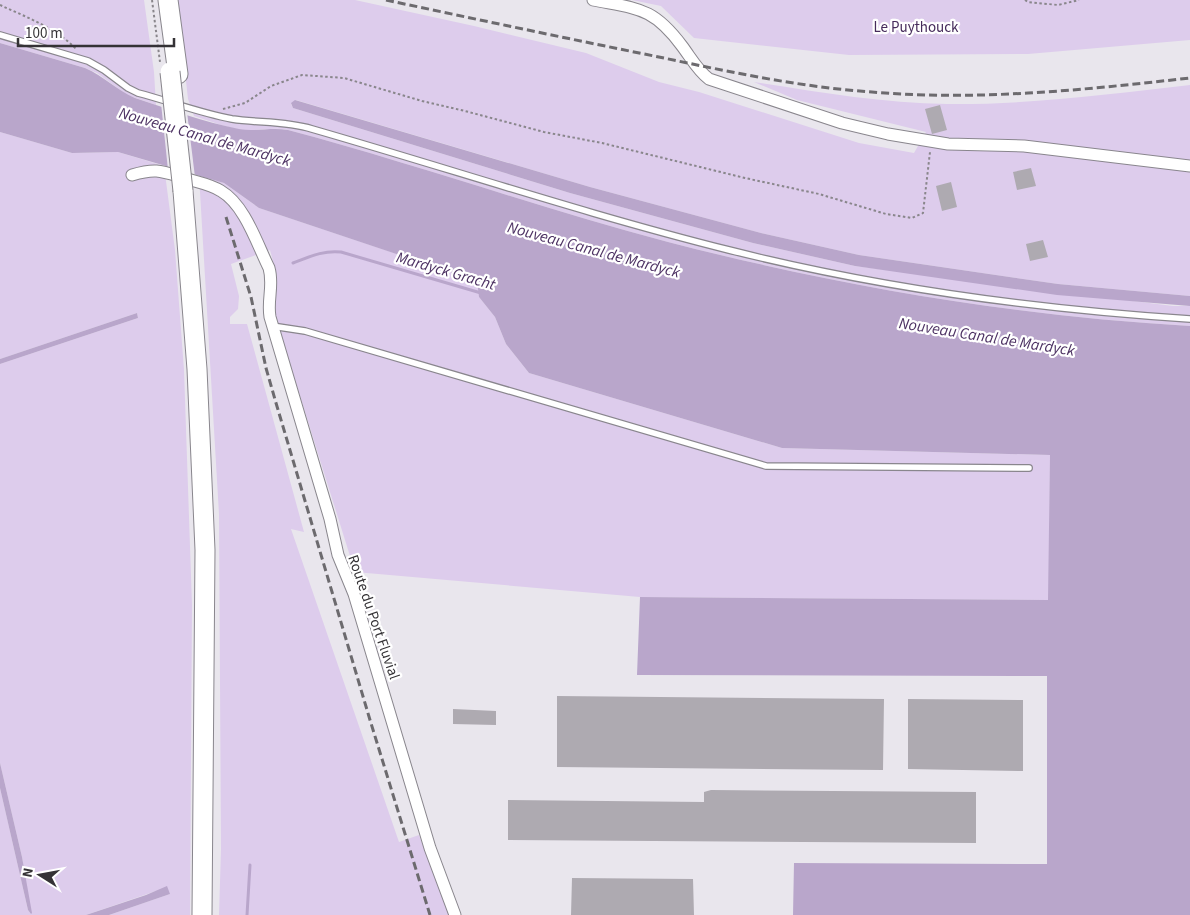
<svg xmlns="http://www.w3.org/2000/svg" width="1190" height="915" viewBox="0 0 1190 915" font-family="'Source Sans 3',sans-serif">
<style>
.green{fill:#ddccec}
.water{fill:#b9a6cb}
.pier{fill:#e9e6ed}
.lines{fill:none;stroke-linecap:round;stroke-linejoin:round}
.stream{stroke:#b9a6cb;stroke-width:3}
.building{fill:#aeaab1}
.lane-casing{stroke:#89868d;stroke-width:8}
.street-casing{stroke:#89868d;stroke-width:13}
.primary-casing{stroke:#89868d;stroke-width:21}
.path{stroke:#89868b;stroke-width:2;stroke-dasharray:2.5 2.5;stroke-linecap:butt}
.lane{stroke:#fff;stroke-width:5.5}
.street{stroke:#fff;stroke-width:11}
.primary{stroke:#fff;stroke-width:19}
.rail{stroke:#6c6a6e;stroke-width:3;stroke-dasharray:8 4;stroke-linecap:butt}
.primary-bridge-casing{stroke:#89868d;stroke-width:21;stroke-linecap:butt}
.primary-bridge{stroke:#fff;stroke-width:19}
.labels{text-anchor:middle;stroke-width:4.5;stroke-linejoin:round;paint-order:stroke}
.park-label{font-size:15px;fill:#462b5b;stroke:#fff}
.street-label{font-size:15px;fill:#343235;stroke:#fff}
.water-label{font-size:16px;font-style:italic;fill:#4d3263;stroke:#fff}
</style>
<rect width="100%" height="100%" fill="#e9e6ed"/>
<!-- green -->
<path class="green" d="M 0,0 L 144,0 L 154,72 L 156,105 L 127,95 L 97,73 L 85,68 L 0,43 Z
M 177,0 L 355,0 L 474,26 L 586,53 L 659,82 L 699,92 L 859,143 L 914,153 L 926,132 L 797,100 L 754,82 C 818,92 882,103 947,104 C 1028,105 1110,94 1190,85 L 1190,296 L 1058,284 L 859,255 L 761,233 L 590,187 L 296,100 L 291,104 L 293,108 L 570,193 L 753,243 L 855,266 L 1173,306 L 1190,306 L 1190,326 C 1013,316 839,286 668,242 C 540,208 416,164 288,130 C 273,127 259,131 244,130 C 227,128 210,121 194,116 L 188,99 Z
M 632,0 L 1190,0 L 1190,40 L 1028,54 L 849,55 L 694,38 L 661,6 Z
M 0,132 L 72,153 L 118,152 L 164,166 L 175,250 L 184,370 L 192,605 L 190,915 L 109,915 L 170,894 L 156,891 L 86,915 L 0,915 L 0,788 L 28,910 L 31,914 L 22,857 L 0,763 L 0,364 L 138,318 L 137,313 L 0,359 Z
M 199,175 L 224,183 L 259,208 L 478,281 L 479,297 L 495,317 L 506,344 L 529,373 L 782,448 L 1050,455 L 1049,600 L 640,597 L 355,572 L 275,316 L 273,299 L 277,276 L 270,250 L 231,264 L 239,296 L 238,309 L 230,317 L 230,324 L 247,324 L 304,532 L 291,529 L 399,842 L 419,835 L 449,915 L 219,915 L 221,849 L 219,514 Z"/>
<!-- water -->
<path class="water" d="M 0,43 L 85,68 C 104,76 116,90 135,98 C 169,109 203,122 239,129 C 255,132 271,127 288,130 C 416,164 540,208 668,242 C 839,286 1013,316 1190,326 L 1190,915 L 793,915 L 794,863 L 1047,864 L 1047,676 L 637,675 L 640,597 L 1048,600 L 1050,455 L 782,448 L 529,373 L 506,344 L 495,317 L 479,297 L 477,281 L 259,208 L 224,183 L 118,152 L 72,153 L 0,132 Z
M 295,100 L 590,187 L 761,233 L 859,255 L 1058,284 L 1190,296 L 1190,306 L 1057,295 L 855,266 L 753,243 L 570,193 L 293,108 L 291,103 Z
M 137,313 L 138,318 L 0,364 L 0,359 Z
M 0,763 L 22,857 L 32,913 L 31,914 L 28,910 L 0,788 Z
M 167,886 L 170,894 L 109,915 L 86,915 L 146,895 Z"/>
<!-- pier -->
<path class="pier" d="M 161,103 L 187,112 L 195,177 L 168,170 Z"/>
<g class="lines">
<!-- stream -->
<path class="stream" d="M 293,263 C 309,257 323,250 341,252 L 481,293
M 247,915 L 250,865"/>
</g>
<!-- building -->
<path class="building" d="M 940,105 L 947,130 L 932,134 L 925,109 Z
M 1031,168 L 1036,186 L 1017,190 L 1013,172 Z
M 951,182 L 957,207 L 942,211 L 936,186 Z
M 1043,240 L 1048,257 L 1030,261 L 1026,244 Z
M 557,696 L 884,699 L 883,770 L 557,767 Z
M 908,699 L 1023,700 L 1023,771 L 908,769 Z
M 453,709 L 496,711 L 496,725 L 453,724 Z
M 711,790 L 976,792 L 976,843 L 508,840 L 508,800 L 704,802 L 704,792 Z
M 572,878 L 693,879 L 694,915 L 571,915 Z"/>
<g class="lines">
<!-- lane casing -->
<g class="lane-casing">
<path id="lane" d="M 0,35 L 88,61 L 104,70 L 128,88 L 138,93 C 169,101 200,113 232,119 C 259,123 286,121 312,129 C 451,169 589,215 729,250 C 880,288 1035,309 1190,319
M 272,326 L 305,331 L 766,466 L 1029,468"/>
</g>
<!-- street casing -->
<g class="street-casing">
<path id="street" d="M 593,0 C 638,9 653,7 682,46 C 691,58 698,71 709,79 L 842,123 L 888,134 L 948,144 L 1024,146 L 1190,166
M 132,175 C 156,168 161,171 184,178 C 196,182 210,184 221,191 C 245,205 257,244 269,268 C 274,285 267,300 270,317 L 330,519 L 338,555 L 354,594 L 430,848 L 455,915"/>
</g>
<!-- primary casing -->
<g class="primary-casing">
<path id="primary" d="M 168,0 L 178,74
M 183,191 L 197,369 L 205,550 L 202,915"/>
</g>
<!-- path -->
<path class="path" d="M 152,0 L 160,62
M 1025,0 L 1028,2 L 1058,5 L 1079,0
M 0,5 C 26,17 56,28 76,49
M 223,109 L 245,103 L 271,86 L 302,75 L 344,78 L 422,101 L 465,111 L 544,132 L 602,143 L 745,178 L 819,194 L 886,214 L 912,218 L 923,213 L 930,152"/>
<!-- lane -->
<use href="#lane" class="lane"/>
<!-- street -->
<use href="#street" class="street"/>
<!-- primary -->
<use href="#primary" class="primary"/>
<!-- rail -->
<path class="rail" d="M 386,0 C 475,19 565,38 654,56 C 726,71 798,87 872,92 C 981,101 1082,90 1190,78
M 226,217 L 251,297 L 266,368 L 276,403 L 370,720 L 430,915"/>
<!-- primary-bridge casing -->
<g class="primary-bridge-casing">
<path id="primary-bridge" d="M 170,72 L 183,191"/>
</g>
<!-- primary-bridge -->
<use href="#primary-bridge" class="primary-bridge"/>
</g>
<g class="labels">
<!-- park labels -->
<g class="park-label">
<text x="916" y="32">Le Puythouck</text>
</g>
<!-- street labels -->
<g class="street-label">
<text transform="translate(374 617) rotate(71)" y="5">Route du Port Fluvial</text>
</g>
<!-- water labels -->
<g class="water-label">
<text transform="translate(205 136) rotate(16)" y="6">Nouveau Canal de Mardyck</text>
<text transform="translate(594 249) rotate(15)" y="6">Nouveau Canal de Mardyck</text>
<text transform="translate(446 270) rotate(16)" y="6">Mardyck Gracht</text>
<text transform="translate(987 336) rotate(9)" y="6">Nouveau Canal de Mardyck</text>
</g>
</g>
<!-- north arrow -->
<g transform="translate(40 875) rotate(281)" stroke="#ffffff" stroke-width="4" paint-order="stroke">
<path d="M0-4L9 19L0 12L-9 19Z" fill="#343235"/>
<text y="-8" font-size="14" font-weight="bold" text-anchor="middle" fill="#343235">N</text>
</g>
<!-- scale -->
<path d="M18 38v8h156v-8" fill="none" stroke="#343235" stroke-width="2.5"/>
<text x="25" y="38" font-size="15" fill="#343235" stroke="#ffffff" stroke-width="4" paint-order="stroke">100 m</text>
</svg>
